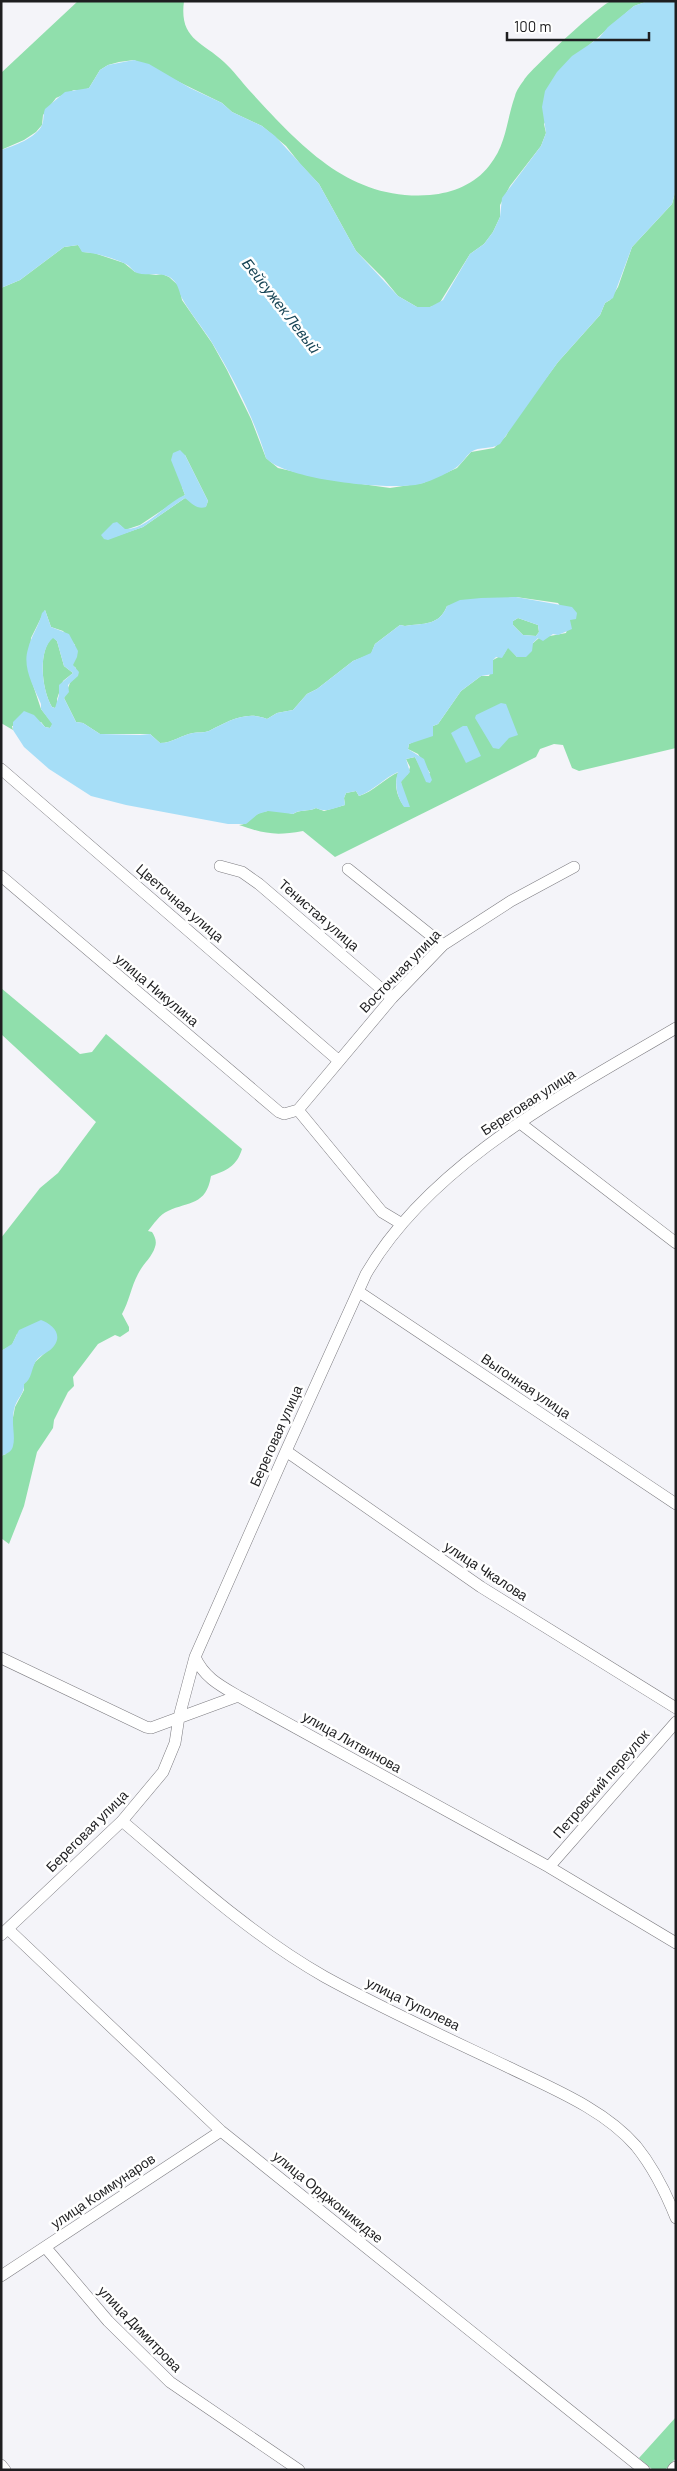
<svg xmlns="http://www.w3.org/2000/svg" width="677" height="2471" viewBox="0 0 677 2471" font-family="Barlow,sans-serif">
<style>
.green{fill:#90dfac;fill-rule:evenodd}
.water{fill:#a6def7;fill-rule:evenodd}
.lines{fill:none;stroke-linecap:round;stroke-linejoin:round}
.street-casing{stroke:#7d7c81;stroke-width:12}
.secondary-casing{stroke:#7d7c81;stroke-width:16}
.street{stroke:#fff;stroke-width:11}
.secondary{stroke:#fff;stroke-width:15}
.labels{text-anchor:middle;stroke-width:5;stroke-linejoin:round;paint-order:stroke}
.street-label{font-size:14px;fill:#1e1e20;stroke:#fff}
.water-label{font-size:15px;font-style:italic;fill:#174455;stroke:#fff}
</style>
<rect width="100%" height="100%" fill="#f4f4f9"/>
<!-- green -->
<path class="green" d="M 78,1 L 184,1 C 179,39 201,41 224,62 C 233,70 241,81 249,90 C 300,145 349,201 430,195 C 453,193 475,184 489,166 C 507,144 506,121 515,96 C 516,91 521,84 524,80 C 532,68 600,5 611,1 C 621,0 637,1 648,1 L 634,6 L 588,46 L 544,124 L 546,133 L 541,146 L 510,186 L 500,205 L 500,217 L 493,232 L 484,244 L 470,254 L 439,304 L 430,307 L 417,307 L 398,296 L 384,279 L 356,251 L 319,184 L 301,165 L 286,146 L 262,126 L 232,112 L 222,103 L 134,60 L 119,62 L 108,65 L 100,70 L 89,88 L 82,91 L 74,90 L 56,98 L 43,115 L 42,125 L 36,132 L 24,140 L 1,150 L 1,73 Z
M 676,189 L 676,748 L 579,771 L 572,768 L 563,745 L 554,744 L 540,749 L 536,757 L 335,857 L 303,831 C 275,836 265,834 239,825 C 249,824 248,820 256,815 C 266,808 281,811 293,814 C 300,809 308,812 316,808 L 324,811 L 345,805 L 344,798 L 346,793 L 356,791 L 359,796 C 373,792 385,778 399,772 C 393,783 397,797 404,806 L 401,782 L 402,778 L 408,774 L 410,767 L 406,759 L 415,757 L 425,776 L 430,773 L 418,754 L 408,749 L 409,744 L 432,733 L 433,726 L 438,724 L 461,691 L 481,676 L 489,676 L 493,667 L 493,660 L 504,654 L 508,647 L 517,657 L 539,638 L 566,633 L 570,620 L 558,603 L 516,597 L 447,606 C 439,626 424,623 405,626 L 400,625 L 375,644 L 371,654 L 353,661 L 317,689 L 307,694 L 293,710 L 277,713 L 267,719 C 246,710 227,722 209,731 C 204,733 198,732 193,733 C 181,735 173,743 160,743 L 150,734 L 100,734 L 83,723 L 76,722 L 64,698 L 76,668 L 72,665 L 75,645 L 63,631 L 51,627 L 45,610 L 31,638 L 29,673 L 41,709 L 53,724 L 50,728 L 45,727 L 41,722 L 12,726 L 13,730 L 1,723 L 1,288 L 20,280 L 64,247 L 78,245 L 83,252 L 94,253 L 124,263 L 135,272 L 156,275 L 162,274 L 169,277 L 179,286 L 182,300 L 212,343 L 227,370 L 251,419 L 266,458 L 278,468 L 326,479 L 390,488 L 423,483 L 457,468 L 471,452 L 494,448 L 506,436 L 512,424 L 558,362 L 600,315 L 605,303 L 610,300 L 618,287 L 632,247 L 672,204 ZM 185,455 L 208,501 L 206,506 L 185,498 L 143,527 L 108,539 L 120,525 L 125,530 L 140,525 L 185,495 L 182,487 Z
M 518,618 L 538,625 L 539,632 L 536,636 L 523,635 L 513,625 L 513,621 Z
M 53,637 L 57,641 L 64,666 L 73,673 L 63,681 L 57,699 L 57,706 L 55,708 L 52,707 C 42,692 37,650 53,637 Z
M 1,988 L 80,1054 L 92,1052 L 106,1034 L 242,1149 C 237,1166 226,1171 211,1176 C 206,1206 189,1201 168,1211 C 160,1214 153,1225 148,1231 L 152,1232 C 155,1237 157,1241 155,1247 C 152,1257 143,1264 138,1274 C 131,1287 129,1302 122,1314 L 129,1327 L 129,1331 L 120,1337 L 115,1335 L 98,1344 L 73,1377 L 74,1386 L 68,1392 L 54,1420 L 53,1428 L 37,1452 L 24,1506 L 9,1544 L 1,1538 L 1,1456 L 6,1454 L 15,1407 L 24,1390 L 24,1384 L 35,1362 L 46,1352 L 17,1334 L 12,1345 L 1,1351 L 1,1238 L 40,1188 L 58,1173 L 96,1122 L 1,1034 Z
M 676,2417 L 676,2458 L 665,2470 L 653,2470 L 639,2458 Z"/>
<!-- water -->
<path class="water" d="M 648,1 L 676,1 L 676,189 L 672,204 L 632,247 L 613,298 L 605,303 L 600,315 L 558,362 L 500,444 C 491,450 479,446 471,452 C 466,456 463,462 458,466 C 451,472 429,482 420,484 C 392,491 285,480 266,458 C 254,418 233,377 211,341 C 202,327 191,314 183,300 C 178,292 180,285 171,278 C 161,271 144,277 135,272 C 132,270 130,266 126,264 C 113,258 97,253 82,252 L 78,245 L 64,247 L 20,280 L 1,288 L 1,150 C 14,146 36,138 42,125 C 44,121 43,114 45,109 L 65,92 L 89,88 L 100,70 L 108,65 L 134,60 L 149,64 L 190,88 L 222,103 L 232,112 L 262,126 L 275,136 L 319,184 L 356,251 L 398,296 L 417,307 L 430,307 L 443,300 L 470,254 L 484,244 L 493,232 L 500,217 L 502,198 L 541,146 L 546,133 L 542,107 L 545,91 L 557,72 L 572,56 L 599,38 L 608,27 L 634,6 Z
M 180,450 L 185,455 L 208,501 L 206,507 C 198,510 192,504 185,498 L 143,527 L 108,540 L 104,539 L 101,535 L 113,523 L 117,522 L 125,529 C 147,530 165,503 185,495 L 171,460 L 173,453 Z
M 516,597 L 572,607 L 577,613 L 576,619 L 570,620 L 572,629 L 558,635 L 553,634 L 543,641 L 538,638 L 533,643 L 532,651 L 526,657 L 517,657 L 508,648 L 502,658 L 496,657 L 493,660 L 493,674 L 481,676 L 461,691 L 438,724 L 433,726 L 433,736 L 409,744 L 408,749 L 424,759 L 432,780 L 430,783 L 426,782 L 415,757 L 406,759 L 410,772 L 401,782 L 410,807 L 404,807 C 397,797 394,783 398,772 C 384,778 373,791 359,796 L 356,791 L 346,793 L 344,798 L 345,805 C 334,808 327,813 316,808 C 308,812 299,809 293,814 L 268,811 L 258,814 L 246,824 L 228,824 L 126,805 L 91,796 L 49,769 L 24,747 L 13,730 L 13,722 L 24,711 L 34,715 L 45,727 L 50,728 L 52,724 L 41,709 L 41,704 C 34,687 22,668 28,649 C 31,636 39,626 42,613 L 45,610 L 51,627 L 69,634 L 78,651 L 77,657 L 73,665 L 79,672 L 78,676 L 68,685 L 69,692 L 64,698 L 76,722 L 83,723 L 100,734 L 140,735 L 150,734 L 160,743 C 173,743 181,735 193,733 C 198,732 204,733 209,731 C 227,722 246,710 267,719 L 277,713 L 293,710 L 307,694 L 317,689 L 353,661 L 371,653 L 375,644 L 400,625 L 405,626 C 424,623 439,626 447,606 L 460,600 L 481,598 ZM 518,618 L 538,625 L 539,632 L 536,636 L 523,635 L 513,625 L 513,621 ZM 53,638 L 57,641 L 64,666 L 73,673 L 59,685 L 59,695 L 55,708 L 52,707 C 42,691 37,651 53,638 Z
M 501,703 L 506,704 L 518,735 L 509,738 L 499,749 L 493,748 L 475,718 L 476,715 Z
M 463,726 L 467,726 L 481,756 L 466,763 L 451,733 Z
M 41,1320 C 52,1324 63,1334 54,1346 C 50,1352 41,1354 36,1361 C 31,1369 32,1379 24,1384 C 25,1392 18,1398 15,1406 C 10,1421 16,1435 13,1446 C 12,1452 6,1454 1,1456 L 1,1351 L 12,1344 L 19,1330 Z"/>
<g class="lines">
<!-- street casing -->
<g class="street-casing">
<path id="street" d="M 1,769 L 338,1060
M 220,866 L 242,872 L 259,884 L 392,998
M 348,869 L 443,945
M 1,876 L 279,1112 L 284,1114 L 298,1110
M 298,1110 L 392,998 L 443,945 L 511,901 L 574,867
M 298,1110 L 382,1212 L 402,1224
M 520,1123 L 676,1243
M 359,1292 L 676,1504
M 286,1451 L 481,1587 L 676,1708
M 195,1657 C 204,1677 219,1685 238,1696
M 1,1658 L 146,1727 L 151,1728 L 238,1696 L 549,1867 L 676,1943
M 122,1821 C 187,1876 251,1935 325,1977 C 385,2010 447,2038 508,2067 C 551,2088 604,2109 636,2146 C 653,2167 666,2193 676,2218
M 549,1867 L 676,1722
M 9,1930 L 221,2131 L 644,2470
M 1,1935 L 122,1821 L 163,1772 L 175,1743 L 179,1717 L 195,1657 L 286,1451 L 366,1274 C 431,1162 568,1092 676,1028
M 46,2248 L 108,2321 L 170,2382 L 299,2470
M 1,2276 L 221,2131
M 1,2465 L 5,2470"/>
</g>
<!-- secondary casing -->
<g class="secondary-casing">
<path id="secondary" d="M 675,2470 L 676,2469"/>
</g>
<!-- street -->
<use href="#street" class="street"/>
<!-- secondary -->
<use href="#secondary" class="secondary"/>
</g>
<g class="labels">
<!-- street labels -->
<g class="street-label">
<text transform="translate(180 903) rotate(41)" y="5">Цветочная улица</text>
<text transform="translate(319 915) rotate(41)" y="5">Тенистая улица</text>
<text transform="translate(400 971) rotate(-46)" y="5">Восточная улица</text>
<text transform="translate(157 990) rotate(40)" y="5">улица Никулина</text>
<text transform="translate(528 1102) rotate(-33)" y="5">Береговая улица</text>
<text transform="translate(526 1386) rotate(34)" y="5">Выгонная улица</text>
<text transform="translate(276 1436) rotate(-66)" y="5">Береговая улица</text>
<text transform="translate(486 1571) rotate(33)" y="5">улица Чкалова</text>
<text transform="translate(352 1742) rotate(29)" y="5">улица Литвинова</text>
<text transform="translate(601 1784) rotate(-49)" y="5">Петровский переулок</text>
<text transform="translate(87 1831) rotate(-45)" y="5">Береговая улица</text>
<text transform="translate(413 2004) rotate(26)" y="5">улица Туполева</text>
<text transform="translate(103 2191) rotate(-34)" y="5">улица Коммунаров</text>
<text transform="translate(328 2197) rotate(39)" y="5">улица Орджоникидзе</text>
<text transform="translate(140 2329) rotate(46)" y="5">улица Димитрова</text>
</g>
<!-- water labels -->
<g class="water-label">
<text transform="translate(281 306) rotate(52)" y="5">Бейсужек Левый</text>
</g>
</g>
<!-- border -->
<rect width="677" height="2471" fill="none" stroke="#1e1e20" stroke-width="5"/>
<!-- scale -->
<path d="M507 32v8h142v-8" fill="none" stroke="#1e1e20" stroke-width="2.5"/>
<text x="514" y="32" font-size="15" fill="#1e1e20" stroke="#ffffff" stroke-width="4" paint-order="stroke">100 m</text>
</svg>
